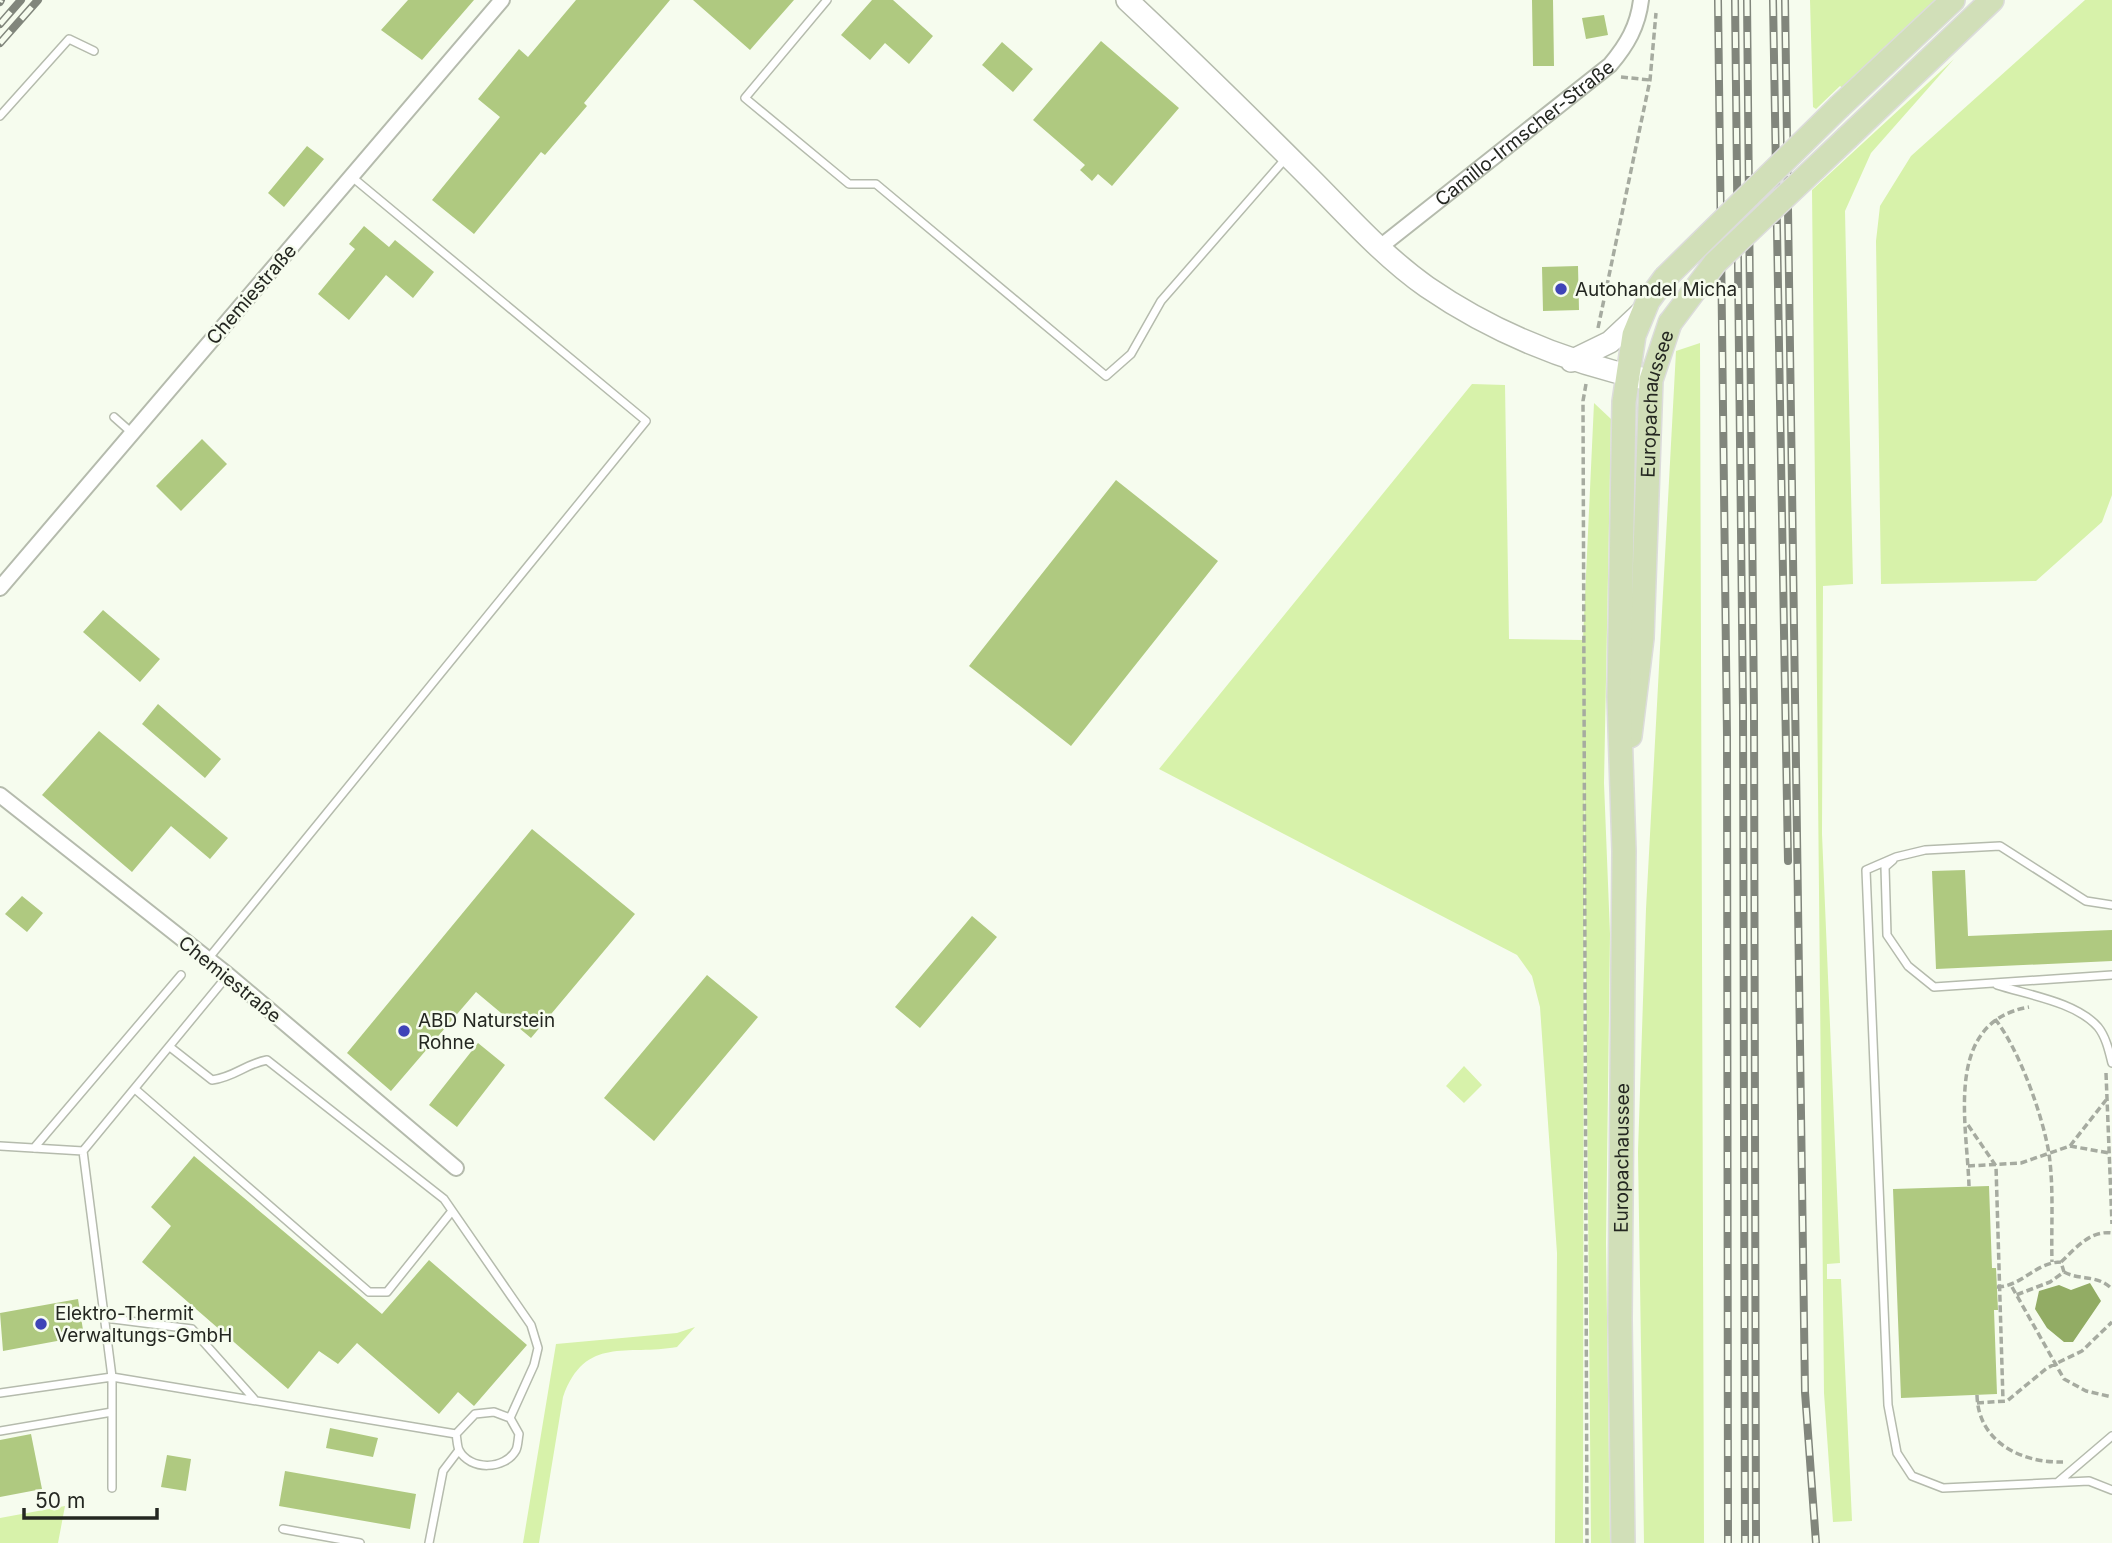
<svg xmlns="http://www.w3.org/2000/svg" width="2112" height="1543" viewBox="0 0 2112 1543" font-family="Inter,sans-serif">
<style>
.green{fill:#d7f2aa}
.water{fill:#92ac64}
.building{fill:#afc980}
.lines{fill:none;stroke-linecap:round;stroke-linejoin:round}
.lane-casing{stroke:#b5bbad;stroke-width:10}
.street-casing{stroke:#b5bbad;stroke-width:18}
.secondary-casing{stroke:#b5bbad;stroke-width:24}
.primary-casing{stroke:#dcdcdb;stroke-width:26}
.path{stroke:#a6aba0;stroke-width:3.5;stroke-dasharray:7 3.5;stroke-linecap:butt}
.lane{stroke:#fff;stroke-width:7}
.street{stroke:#fff;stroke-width:14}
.secondary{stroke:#fff;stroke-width:21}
.primary{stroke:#d1dfb8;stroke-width:23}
.rail-casing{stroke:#81867c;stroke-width:8}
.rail{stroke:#f6fcee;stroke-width:5;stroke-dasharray:16;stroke-linecap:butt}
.primary-bridge-casing{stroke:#dcdcdb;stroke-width:26;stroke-linecap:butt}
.primary-bridge{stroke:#d1dfb8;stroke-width:23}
.poi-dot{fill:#3f44b8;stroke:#f6fcee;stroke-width:2.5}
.labels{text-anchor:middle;stroke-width:5;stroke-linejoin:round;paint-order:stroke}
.street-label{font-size:19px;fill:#242721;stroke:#f6fcee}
.poi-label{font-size:19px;fill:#242721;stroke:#f6fcee;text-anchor:start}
</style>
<rect width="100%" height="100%" fill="#f6fcee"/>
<!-- green -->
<path class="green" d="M 1810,0 L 1936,0 L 1844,89 L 1840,86 L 1816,109 L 1813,107 Z
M 2085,0 L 2112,0 L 2112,495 L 2102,522 L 2036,581 L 1881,584 L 1876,241 L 1880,206 L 1911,156 Z
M 1954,59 L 1871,153 L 1845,211 L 1853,584 L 1823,586 L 1822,834 L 1840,1263 L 1827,1264 L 1827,1279 L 1841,1279 L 1852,1521 L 1833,1522 L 1824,1393 L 1812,190 Z
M 1700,343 L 1704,1543 L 1644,1543 L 1638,1152 L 1646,909 L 1676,351 Z
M 1472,384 L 1505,385 L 1509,639 L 1583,640 L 1594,403 L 1611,419 L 1604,783 L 1610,934 L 1606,1243 L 1610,1543 L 1591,1543 L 1584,753 L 1583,1543 L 1555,1543 L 1557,1253 L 1540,1007 L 1532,976 L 1517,955 L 1159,769 Z
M 1464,1066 L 1482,1085 L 1464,1103 L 1446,1086 Z
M 695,1327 L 677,1347 C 627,1356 585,1335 563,1397 L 539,1543 L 523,1543 L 556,1344 L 677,1333 Z
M 65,1506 L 58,1543 L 0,1543 L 0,1518 Z"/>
<!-- water -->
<path class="water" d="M 2090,1283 L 2101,1301 L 2073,1342 L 2064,1342 L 2047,1328 L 2035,1309 L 2039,1291 L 2059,1285 L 2071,1290 Z"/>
<!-- building -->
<path class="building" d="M 408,0 L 474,0 L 422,60 L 381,30 Z
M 576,0 L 670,0 L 584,103 L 587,106 L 545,155 L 541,152 L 474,234 L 432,200 L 500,117 L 478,99 L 519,49 L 528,57 Z
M 693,0 L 794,0 L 750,50 Z
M 872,0 L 893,0 L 933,36 L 909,64 L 885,43 L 870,60 L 841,35 Z
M 1532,0 L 1553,0 L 1554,66 L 1533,66 Z
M 1604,15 L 1608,35 L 1586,39 L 1582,18 Z
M 1101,41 L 1179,108 L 1112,186 L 1098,174 L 1092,181 L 1080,170 L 1085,165 L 1033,120 Z
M 1002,42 L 1033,69 L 1013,92 L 982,65 Z
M 307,146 L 324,159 L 284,207 L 268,193 Z
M 364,226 L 389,247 L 395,240 L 434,272 L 413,298 L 386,275 L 349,320 L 318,294 L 355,249 L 349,244 Z
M 1578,266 L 1579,310 L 1543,311 L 1542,267 Z
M 202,439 L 227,464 L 181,511 L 156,486 Z
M 1116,480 L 1218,561 L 1071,746 L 969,666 Z
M 103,610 L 160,659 L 140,682 L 83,632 Z
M 158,704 L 221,759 L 205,778 L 142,724 Z
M 99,731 L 228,838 L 210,859 L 171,826 L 132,872 L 42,795 Z
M 532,829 L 635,914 L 531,1038 L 476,992 L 391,1091 L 347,1053 Z
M 1965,870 L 1968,936 L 2112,930 L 2112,961 L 1936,969 L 1932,871 Z
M 22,896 L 43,913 L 27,932 L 5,914 Z
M 972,916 L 997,937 L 920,1028 L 895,1007 Z
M 707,975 L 758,1017 L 654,1141 L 604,1098 Z
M 478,1043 L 505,1065 L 457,1127 L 429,1105 Z
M 194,1156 L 382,1314 L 429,1260 L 527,1345 L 474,1406 L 458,1392 L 439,1414 L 357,1343 L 338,1364 L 319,1351 L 288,1389 L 142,1262 L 171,1226 L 151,1207 Z
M 1989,1186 L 1992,1268 L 1996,1268 L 1998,1310 L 1994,1310 L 1997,1394 L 1901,1398 L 1893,1189 Z
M 78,1299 L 84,1336 L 3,1351 L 0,1313 Z
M 330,1428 L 378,1438 L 373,1457 L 326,1448 Z
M 31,1434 L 42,1489 L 0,1497 L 0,1440 Z
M 167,1455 L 191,1459 L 186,1491 L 161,1487 Z
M 285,1471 L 416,1494 L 410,1529 L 279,1506 Z"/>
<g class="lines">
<!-- lane casing -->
<g class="lane-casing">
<path id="lane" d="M 827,0 L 745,98 L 849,184 L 876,184 L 1106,376 L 1131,354 L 1161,301 L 1286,158
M 0,116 L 69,39 L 94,51
M 114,417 L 132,433
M 1893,860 L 1885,867 L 1887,935 L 1908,966 L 1934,987 L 2112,975
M 2112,905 L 2086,901 L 2000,846 L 1925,850 L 1896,857 L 1866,870 L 1888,1405 L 1897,1453 L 1912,1476 L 1943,1488 L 2089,1481 L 2112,1490
M 208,959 L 646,421 L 352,177
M 1997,985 C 2028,995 2076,1002 2098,1027 C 2106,1037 2109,1051 2112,1063
M 170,1047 L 212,1080 C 235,1077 245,1064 267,1060 L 444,1199 L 531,1325 L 538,1348 L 534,1365 L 510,1418
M 135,1089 L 369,1292 L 387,1292 L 452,1211
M 0,1146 L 83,1151
M 34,1148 L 181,975
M 105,1318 L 192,1329 L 255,1400
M 0,1393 L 112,1377 L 456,1434
M 494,1412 L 510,1418 L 519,1434 C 518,1439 518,1446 516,1450 C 505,1470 470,1471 459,1450 C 457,1446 457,1438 456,1434 L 475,1414 Z
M 0,1431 L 112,1412
M 2058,1482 L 2112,1436
M 112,1488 L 112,1377 L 83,1151 L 228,975
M 283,1529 L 360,1543
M 429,1543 L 443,1471 L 459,1450"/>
</g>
<!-- street casing -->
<g class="street-casing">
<g id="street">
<path id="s1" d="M 1380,247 L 1610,65 C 1627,45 1638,26 1641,0"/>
<path d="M 0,588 L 502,0"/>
<path d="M 0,795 L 228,975 L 456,1168"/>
</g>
</g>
<!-- secondary casing -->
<g class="secondary-casing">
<path id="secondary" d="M 1127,0 C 1189,58 1250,118 1310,178 C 1347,215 1383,256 1427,287 C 1494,333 1566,362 1645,379
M 1571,361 L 1610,342 L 1641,313"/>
</g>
<!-- primary casing -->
<g class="primary-casing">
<g id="primary">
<path d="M 1840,106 L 1953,0"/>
<path d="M 1848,137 L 1992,0"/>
<path id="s2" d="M 1630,736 L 1642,638 L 1651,380 L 1670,323"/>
<path id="s3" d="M 1623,1543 L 1620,1320 L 1624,851 L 1619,697 L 1624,402 L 1634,335 L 1648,301 L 1665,278"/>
</g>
</g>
<!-- path -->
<path class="path" d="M 1621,77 L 1650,80
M 1598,328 L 1650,80 L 1656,13
M 1586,384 L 1583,401 L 1587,1543
M 1995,1019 C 2019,1049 2043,1116 2049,1154 C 2054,1189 2051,1227 2052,1262
M 2106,1073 L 2112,1224
M 1968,1125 L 1996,1166 L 2003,1401
M 2070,1146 L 2109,1153
M 1968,1166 L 2021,1163 L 2070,1146 L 2106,1100
M 1969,1186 C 1967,1122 1943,1022 2029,1007
M 2061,1262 C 2076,1248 2090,1230 2112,1233
M 2064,1272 C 2081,1281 2097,1274 2112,1289
M 1997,1287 C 2021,1287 2036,1262 2061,1262 L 2064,1272 L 2050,1282 L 2016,1295
M 2012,1287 L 2064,1379 L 2086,1391 L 2112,1397
M 1977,1395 C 1978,1442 2021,1463 2063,1462
M 1977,1403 L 2007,1401 L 2047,1368 L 2082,1351 L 2112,1322"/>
<!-- lane -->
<use href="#lane" class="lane"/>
<!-- street -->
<use href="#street" class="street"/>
<!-- secondary -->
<use href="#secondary" class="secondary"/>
<!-- primary -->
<use href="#primary" class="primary"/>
<!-- rail casing -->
<g class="rail-casing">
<path id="rail" d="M 1718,0 L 1727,736 L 1728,1543
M 1735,0 L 1743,708 L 1745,1543
M 1747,0 L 1754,712 L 1756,1543
M 1773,0 L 1788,861
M 1785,0 L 1805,1392 L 1816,1543
M 0,2 L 1,0
M 0,24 L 21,0
M 0,43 L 38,0"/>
</g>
<!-- rail -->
<use href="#rail" class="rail"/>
<!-- primary-bridge casing -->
<g class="primary-bridge-casing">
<path id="primary-bridge" d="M 1665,278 L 1840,106
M 1670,323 L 1715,263 L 1848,137"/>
</g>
<!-- primary-bridge -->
<use href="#primary-bridge" class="primary-bridge"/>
</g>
<!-- markers -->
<g class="poi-dot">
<circle cx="1561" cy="289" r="7"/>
<circle cx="404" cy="1031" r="7"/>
<circle cx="41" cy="1324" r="7"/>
</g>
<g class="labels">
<!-- street labels -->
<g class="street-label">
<text dy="7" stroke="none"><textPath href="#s1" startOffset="184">Camillo-Irmscher-Straße</textPath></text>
<text transform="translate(251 294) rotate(-49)" y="7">Chemiestraße</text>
<text dy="7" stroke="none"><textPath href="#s2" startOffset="334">Europachaussee</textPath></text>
<text transform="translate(230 979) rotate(39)" y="7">Chemiestraße</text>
<text dy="7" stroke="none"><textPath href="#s3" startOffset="385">Europachaussee</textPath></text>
</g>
<!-- poi labels -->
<g class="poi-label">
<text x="1575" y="296">Autohandel Micha</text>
<text x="418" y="1027">ABD Naturstein<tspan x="418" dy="22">Rohne</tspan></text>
<text x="55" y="1320">Elektro-Thermit<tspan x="55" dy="22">Verwaltungs-GmbH</tspan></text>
</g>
</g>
<!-- scale -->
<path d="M24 1508v10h133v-10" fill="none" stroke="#242721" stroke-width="3.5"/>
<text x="35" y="1508" font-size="21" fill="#242721" stroke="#f6fcee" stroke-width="5" paint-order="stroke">50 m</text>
</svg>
